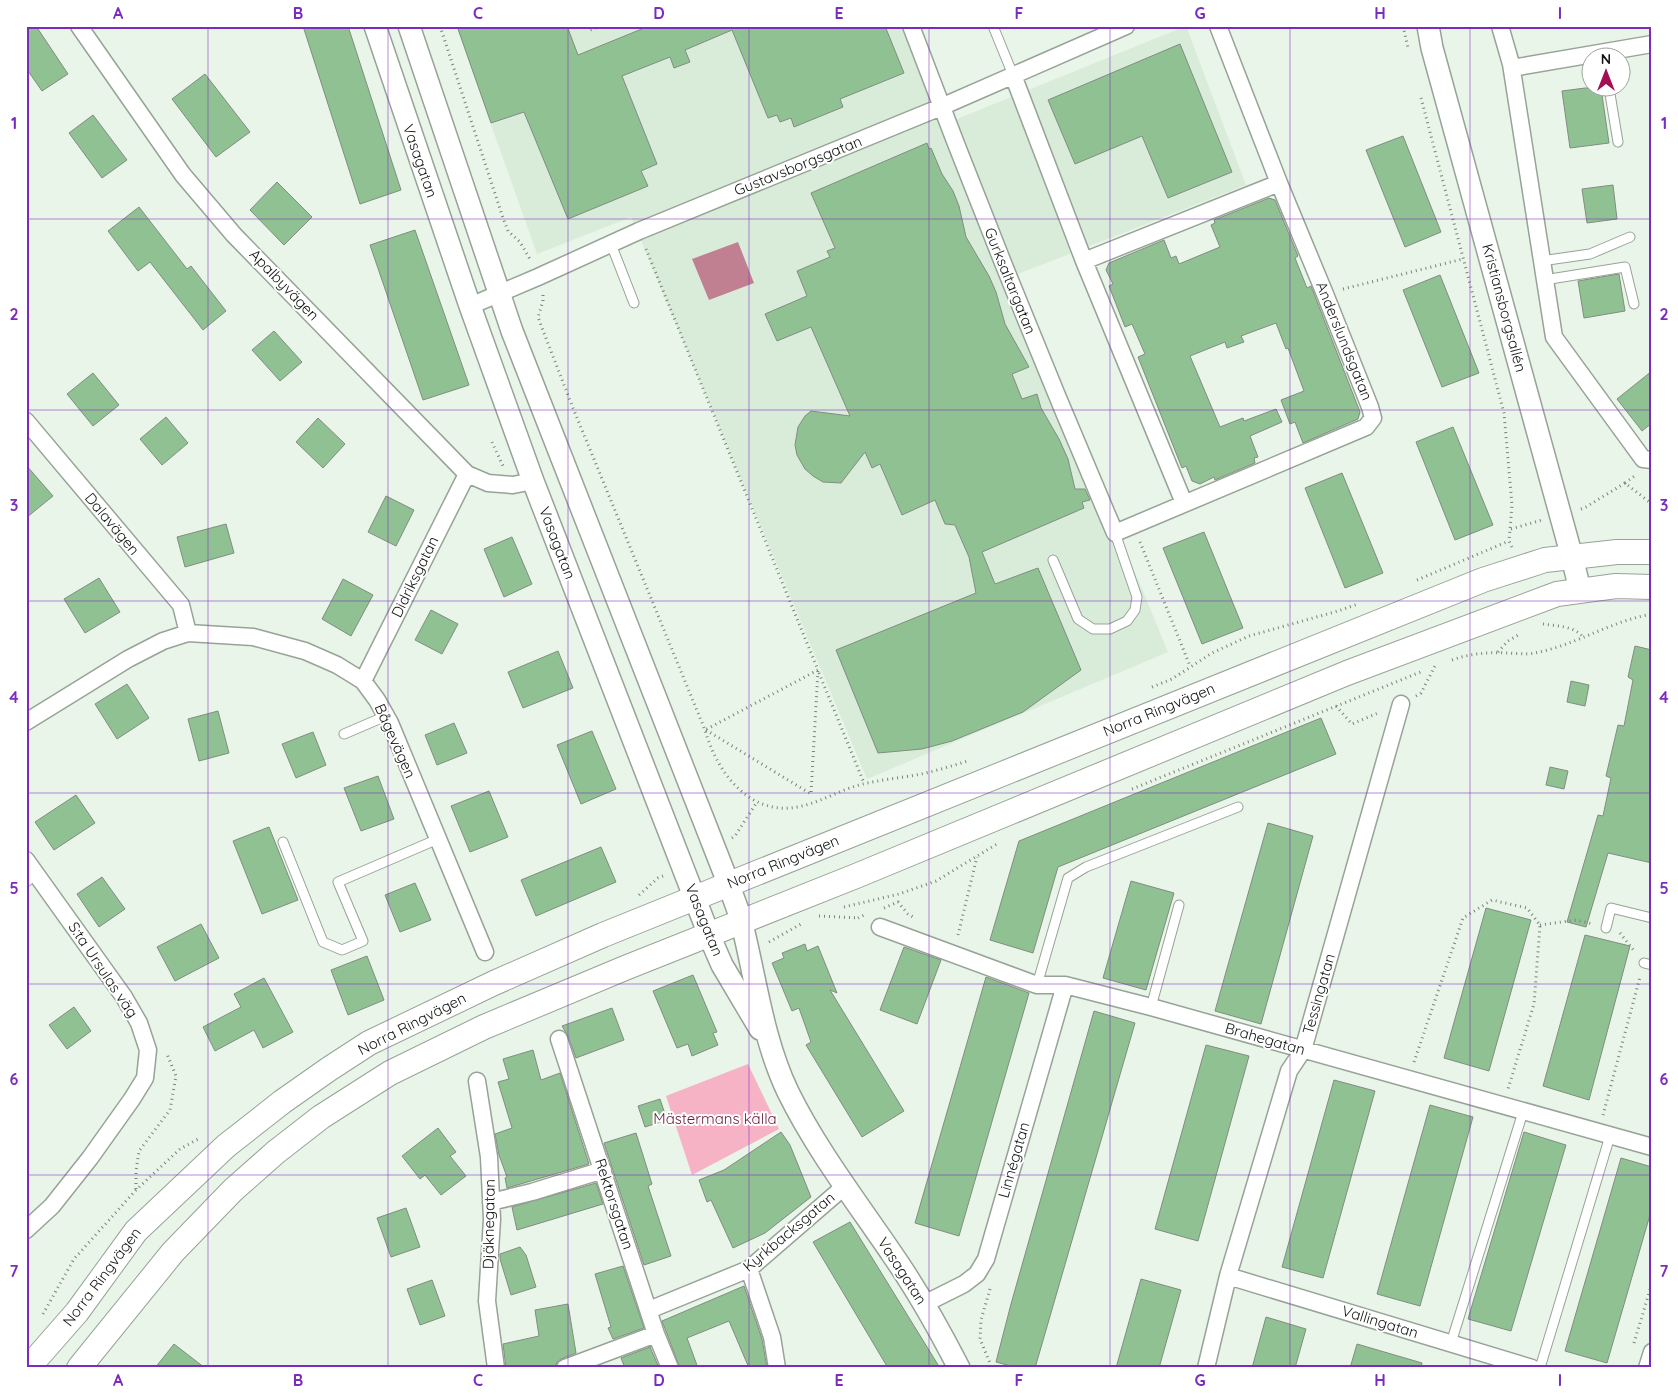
<svg xmlns="http://www.w3.org/2000/svg" width="1678" height="1394" viewBox="0 0 1678 1394" font-family="Quicksand,sans-serif">
<style>
.built{fill:#d9ecd9}
.green{fill:#f6b3c5}
.water{fill:#c18092}
.building{fill:#90c192;stroke:#818d81}
.lines{fill:none;stroke-linecap:round;stroke-linejoin:round}
.service-casing{stroke:#97a397;stroke-width:11}
.minor-casing{stroke:#97a397;stroke-width:19}
.tertiary-casing{stroke:#97a397;stroke-width:24}
.secondary-casing{stroke:#97a397;stroke-width:26}
.path{stroke:#7b847b;stroke-width:3;stroke-dasharray:1 4;stroke-linecap:butt}
.service{stroke:#fff;stroke-width:9}
.minor{stroke:#fff;stroke-width:16}
.tertiary{stroke:#fff;stroke-width:21}
.secondary{stroke:#fff;stroke-width:24}
.grid{fill:none;stroke:#7b2cbf;stroke-width:1;stroke-opacity:0.55}
.labels{text-anchor:middle;stroke-width:4;stroke-linejoin:round;paint-order:stroke}
.street-label{font-size:15px;fill:#111612;stroke:#fff}
.park-label{font-size:15px;fill:#671837;stroke:#fff}
.neatline{fill:none;stroke:#7b2cbf;stroke-width:2}
.grid-label{font-size:16px;text-anchor:middle;font-weight:bold;fill:#7b2cbf}
</style>
<rect width="100%" height="100%" fill="#e8f5e8"/>
<!-- built -->
<path class="built" d="M 456,26 L 912,26 L 952,121 L 1186,26 L 1246,185 L 1013,276 L 1168,652 L 867,779 L 631,217 L 537,254 Z"/>
<!-- green -->
<path class="green" d="M 748,1064 L 779,1129 L 692,1175 L 666,1096 Z"/>
<!-- water -->
<path class="water" d="M 738,242 L 754,283 L 709,300 L 692,259 Z"/>
<!-- building -->
<path class="building" d="M 26,26 L 36,26 L 68,74 L 42,91 L 26,68 Z
M 303,26 L 348,26 L 401,190 L 360,204 Z
M 457,26 L 567,26 L 578,55 L 649,26 L 885,26 L 904,73 L 840,99 L 843,107 L 794,127 L 791,118 L 780,122 L 777,115 L 768,118 L 732,30 L 685,50 L 690,62 L 674,68 L 670,57 L 622,76 L 657,164 L 641,171 L 648,186 L 568,219 L 524,112 L 491,123 Z
M 1180,44 L 1232,172 L 1168,198 L 1142,136 L 1075,164 L 1048,100 Z
M 205,74 L 250,132 L 216,157 L 172,99 Z
M 1585,88 L 1601,88 L 1609,143 L 1570,148 L 1562,91 Z
M 93,115 L 127,160 L 102,178 L 69,133 Z
M 1403,136 L 1441,232 L 1405,247 L 1366,150 Z
M 927,143 L 929,149 L 931,148 L 942,174 L 953,191 L 959,206 L 966,237 L 989,276 L 996,292 L 1005,324 L 1029,367 L 1012,374 L 1022,399 L 1037,394 L 1041,408 L 1059,439 L 1068,459 L 1075,489 L 1085,489 L 1090,500 L 1082,502 L 1084,508 L 982,552 L 995,584 L 1038,568 L 1081,670 L 1023,712 L 952,741 L 922,749 L 878,753 L 836,650 L 976,593 L 969,557 L 955,525 L 945,524 L 935,500 L 902,515 L 880,464 L 872,468 L 865,452 L 841,483 L 823,482 L 813,476 L 805,469 L 797,455 L 795,445 L 798,427 L 805,416 L 811,411 L 850,416 L 811,327 L 777,341 L 765,314 L 807,296 L 797,271 L 830,257 L 827,251 L 835,248 L 811,193 Z
M 277,182 L 312,217 L 284,245 L 250,210 Z
M 1613,185 L 1617,219 L 1587,223 L 1582,189 Z
M 1269,198 L 1275,200 L 1298,256 L 1295,258 L 1307,288 L 1311,286 L 1360,412 L 1358,419 L 1303,443 L 1295,422 L 1290,424 L 1281,400 L 1304,391 L 1288,348 L 1286,349 L 1276,323 L 1241,336 L 1244,342 L 1227,348 L 1225,342 L 1190,356 L 1220,427 L 1243,418 L 1244,421 L 1276,409 L 1282,422 L 1250,436 L 1258,457 L 1254,458 L 1255,463 L 1215,480 L 1214,477 L 1200,484 L 1192,481 L 1186,466 L 1182,468 L 1138,357 L 1145,354 L 1132,324 L 1125,327 L 1109,286 L 1113,284 L 1106,270 L 1109,263 L 1164,240 L 1171,258 L 1176,256 L 1179,264 L 1220,247 L 1211,225 L 1215,223 L 1214,220 Z
M 139,207 L 187,269 L 191,266 L 226,311 L 203,330 L 150,262 L 138,271 L 108,231 Z
M 415,230 L 469,385 L 423,400 L 370,245 Z
M 1619,274 L 1625,311 L 1584,318 L 1578,281 Z
M 1440,275 L 1479,373 L 1442,387 L 1403,290 Z
M 274,331 L 302,362 L 280,381 L 252,350 Z
M 1652,371 L 1652,423 L 1642,431 L 1617,399 Z
M 93,373 L 119,405 L 93,426 L 67,394 Z
M 166,417 L 188,443 L 162,465 L 140,439 Z
M 318,418 L 345,444 L 323,468 L 296,442 Z
M 1453,427 L 1493,525 L 1455,540 L 1416,442 Z
M 26,465 L 53,496 L 26,518 Z
M 1342,473 L 1383,573 L 1345,588 L 1305,488 Z
M 386,496 L 414,510 L 396,546 L 368,532 Z
M 226,524 L 234,553 L 185,567 L 177,537 Z
M 1204,532 L 1243,628 L 1202,644 L 1163,548 Z
M 512,537 L 532,584 L 504,597 L 484,549 Z
M 99,578 L 120,612 L 85,633 L 64,599 Z
M 343,579 L 373,595 L 351,636 L 322,619 Z
M 431,610 L 458,624 L 442,654 L 415,640 Z
M 1635,646 L 1652,650 L 1652,863 L 1608,853 L 1586,927 L 1567,922 L 1598,815 L 1603,816 L 1611,778 L 1606,776 L 1618,725 L 1624,726 L 1633,680 L 1628,677 Z
M 558,651 L 573,688 L 523,708 L 508,672 Z
M 1571,681 L 1589,685 L 1585,706 L 1567,702 Z
M 127,684 L 149,718 L 117,739 L 95,704 Z
M 218,711 L 229,753 L 199,761 L 188,719 Z
M 1321,718 L 1336,754 L 1058,867 L 1033,953 L 990,940 L 1019,841 Z
M 454,723 L 467,753 L 437,765 L 425,735 Z
M 592,731 L 616,789 L 581,804 L 557,745 Z
M 313,732 L 326,765 L 296,778 L 282,744 Z
M 1550,767 L 1568,771 L 1564,789 L 1546,785 Z
M 378,776 L 394,819 L 361,831 L 344,788 Z
M 489,791 L 508,837 L 470,852 L 451,806 Z
M 76,795 L 95,823 L 54,850 L 35,822 Z
M 1268,823 L 1313,836 L 1261,1024 L 1215,1011 Z
M 269,827 L 298,900 L 262,914 L 233,841 Z
M 601,847 L 616,882 L 536,916 L 521,880 Z
M 102,877 L 125,909 L 99,927 L 77,894 Z
M 1131,881 L 1174,893 L 1146,990 L 1103,978 Z
M 415,883 L 431,920 L 400,932 L 385,895 Z
M 1486,908 L 1531,920 L 1489,1071 L 1444,1058 Z
M 201,924 L 219,958 L 175,981 L 157,947 Z
M 1585,935 L 1630,946 L 1589,1100 L 1543,1086 Z
M 805,944 L 807,951 L 818,946 L 837,993 L 830,990 L 904,1111 L 862,1137 L 806,1045 L 811,1042 L 799,1008 L 792,1011 L 772,963 L 784,958 L 782,953 Z
M 904,947 L 941,960 L 917,1024 L 880,1010 Z
M 367,956 L 384,1000 L 348,1015 L 331,970 Z
M 693,975 L 717,1032 L 713,1033 L 718,1045 L 692,1056 L 688,1044 L 677,1048 L 653,991 Z
M 986,977 L 1029,993 L 959,1236 L 915,1223 Z
M 264,978 L 293,1032 L 263,1048 L 254,1030 L 215,1051 L 203,1027 L 241,1007 L 234,994 Z
M 74,1007 L 91,1031 L 67,1049 L 49,1025 Z
M 612,1008 L 624,1040 L 576,1058 L 568,1036 L 562,1026 Z
M 1094,1011 L 1135,1023 L 1035,1368 L 1018,1368 L 996,1362 L 1011,1304 Z
M 1206,1045 L 1249,1056 L 1198,1241 L 1155,1229 Z
M 533,1050 L 541,1080 L 560,1073 L 589,1164 L 507,1188 L 505,1178 L 507,1177 L 499,1155 L 495,1134 L 512,1128 L 498,1082 L 509,1079 L 503,1059 Z
M 1334,1080 L 1375,1091 L 1323,1278 L 1282,1267 Z
M 660,1099 L 667,1120 L 645,1127 L 638,1106 Z
M 1430,1105 L 1473,1117 L 1420,1306 L 1377,1294 Z
M 438,1128 L 456,1152 L 450,1156 L 466,1176 L 441,1195 L 425,1175 L 420,1179 L 402,1156 Z
M 781,1132 L 790,1145 L 811,1197 L 765,1233 L 733,1248 L 711,1200 L 707,1202 L 699,1180 L 724,1170 Z
M 1524,1132 L 1566,1145 L 1511,1331 L 1468,1319 Z
M 636,1133 L 652,1184 L 648,1186 L 671,1256 L 644,1265 L 604,1143 Z
M 1621,1158 L 1652,1167 L 1652,1208 L 1607,1363 L 1565,1351 Z
M 596,1183 L 603,1204 L 517,1230 L 512,1207 Z
M 406,1208 L 420,1247 L 391,1257 L 377,1218 Z
M 850,1222 L 940,1368 L 888,1368 L 813,1242 Z
M 520,1247 L 526,1255 L 536,1287 L 511,1295 L 500,1259 L 500,1254 Z
M 623,1266 L 644,1328 L 613,1339 L 608,1328 L 611,1327 L 595,1274 Z
M 1141,1279 L 1181,1290 L 1159,1368 L 1116,1368 Z
M 432,1280 L 445,1316 L 420,1325 L 407,1289 Z
M 744,1286 L 762,1339 L 767,1368 L 749,1368 L 729,1321 L 687,1338 L 698,1368 L 680,1368 L 662,1321 Z
M 568,1304 L 576,1353 L 561,1359 L 557,1362 L 555,1368 L 506,1368 L 503,1344 L 539,1336 L 535,1310 Z
M 1266,1317 L 1306,1329 L 1295,1368 L 1252,1368 Z
M 174,1344 L 205,1368 L 155,1368 Z
M 1357,1344 L 1422,1363 L 1421,1368 L 1350,1368 Z
M 650,1347 L 659,1368 L 625,1368 L 621,1358 Z"/>
<g class="lines">
<!-- service casing -->
<g class="service-casing">
<path id="service" d="M 993,26 L 1013,75
M 1609,88 L 1618,142
M 611,244 L 634,303
M 1541,261 L 1590,254 L 1630,237
M 1544,280 L 1625,267 L 1634,304
M 1053,560 L 1078,619 L 1093,629 L 1110,629 L 1127,621 L 1135,610 L 1137,597 L 1115,533
M 344,734 L 386,716
M 283,842 L 323,942 L 342,950 L 363,941 L 338,882 L 438,839
M 26,882 L 37,874
M 1606,928 L 1611,908 L 1652,918
M 1644,963 L 1652,965
M 1037,985 L 1068,878 L 1086,867 L 1238,807
M 1151,1007 L 1179,905
M 1451,1343 L 1523,1112
M 1540,1368 L 1610,1136"/>
</g>
<!-- minor casing -->
<g class="minor-casing">
<path id="minor" d="M 79,26 L 183,175 L 234,235 L 467,474 L 488,483 L 513,485 L 533,481
M 911,26 C 975,196 1043,365 1115,533 L 1366,427 L 1373,418 L 1370,407 L 1325,294 L 1279,183 L 1084,261
M 1218,26 L 1279,183
M 1500,26 L 1511,64 L 1554,337 L 1643,459 L 1652,460
M 1512,68 L 1652,44
M 1013,75 L 1084,261 L 1184,503
M 470,306 L 538,277 L 639,231 L 941,107 L 1126,26
M 26,421 L 181,605 L 188,633
M 363,681 L 467,474
M 26,722 L 128,659 L 163,641 L 188,633 L 253,637 L 305,651 L 337,665 L 363,681 L 377,700 L 390,723 L 485,952
M 26,860 L 124,997 L 139,1023 L 148,1050 L 145,1078 L 132,1099 L 90,1158 L 52,1206 L 26,1230
M 880,927 L 1037,985 L 1065,985 L 1151,1007 L 1652,1147
M 559,1039 L 656,1334 L 670,1368
M 477,1081 L 489,1157 L 492,1219 L 487,1301 L 496,1368
M 491,1202 L 532,1192 L 603,1170
M 749,1269 L 772,1337 L 777,1368
M 1228,1276 L 1532,1368
M 924,1304 L 964,1284 L 977,1274 L 986,1259 L 1065,985
M 649,1310 L 749,1269 L 845,1186
M 565,1368 L 656,1334
M 1206,1368 L 1228,1276 L 1289,1071 L 1303,1050 L 1401,704
M 1647,1368 L 1652,1352"/>
</g>
<!-- tertiary casing -->
<g class="tertiary-casing">
<path id="tertiary" d="M 375,26 L 470,306 L 533,481 L 709,935 L 722,965 L 760,1029
M 409,26 L 512,331 L 729,885 C 733,898 739,911 742,924 C 756,980 763,1040 788,1092 C 816,1149 856,1201 892,1254 C 917,1290 939,1329 959,1368
M 1428,26 L 1432,48 L 1572,557 L 1580,590"/>
</g>
<!-- secondary casing -->
<g class="secondary-casing">
<path id="secondary" d="M 28,1368 L 77,1312 L 136,1231 L 226,1146 L 282,1102 L 329,1069 L 369,1043 L 494,983 L 603,935 L 1483,580 L 1545,560 L 1617,552 L 1652,552
M 79,1368 L 173,1252 L 233,1190 L 276,1152 L 321,1117 L 390,1073 L 484,1027 L 625,968 L 856,876 L 1347,673 L 1557,594 L 1616,586 L 1652,587"/>
</g>
<!-- path -->
<path class="path" d="M 440,26 L 503,218 L 508,231 L 520,242 L 531,261
M 588,26 L 590,30 L 601,26
M 1403,26 L 1408,48
M 1421,98 L 1504,413 L 1512,505 L 1509,541 L 1512,547
M 646,249 L 818,670 L 705,730
M 1343,289 L 1463,259
M 543,295 L 543,301 L 538,317 L 542,328 L 573,408 L 705,730 C 717,773 751,819 802,806 C 823,801 842,789 863,784 C 880,780 898,778 916,775 C 933,772 951,766 968,761
M 492,442 L 503,466
M 1625,483 L 1636,475
M 1581,509 L 1586,507 L 1625,483 L 1652,504
M 1511,529 L 1542,520
M 1140,542 L 1190,666
M 1417,580 L 1509,541
M 1543,624 C 1557,626 1574,626 1583,637
M 1498,652 L 1508,641 L 1520,634
M 1452,660 C 1469,654 1486,652 1505,653 C 1515,653 1526,655 1535,653 C 1576,645 1611,621 1652,614
M 819,673 L 864,783
M 1152,687 L 1172,679 L 1212,653 L 1249,636 L 1338,611 L 1358,604
M 1416,696 L 1421,693 L 1435,666
M 1336,706 L 1352,724 L 1378,713
M 706,730 L 811,794 L 818,670
M 1132,789 L 1423,671
M 732,838 L 735,836 L 757,802
M 639,895 L 658,878 L 663,876
M 844,907 L 899,894 L 936,881 L 997,844
M 884,908 L 898,902 L 908,914 L 913,917
M 819,916 L 858,918
M 858,918 L 866,914
M 1540,925 L 1576,920 L 1593,924
M 1620,933 L 1635,952
M 958,935 L 977,857
M 769,942 L 801,924
M 1414,1062 L 1463,918 L 1492,900 L 1527,908 L 1540,925 L 1534,1004 L 1508,1089
M 1603,1115 L 1640,977
M 136,1189 L 136,1171 L 139,1151 L 170,1110 L 176,1076 L 167,1054
M 990,1289 L 981,1320 L 980,1339 L 992,1368
M 43,1314 L 74,1259 L 136,1190 L 180,1149 L 200,1138
M 1634,1343 L 1652,1283"/>
<!-- service -->
<use href="#service" class="service"/>
<!-- minor -->
<use href="#minor" class="minor"/>
<!-- tertiary -->
<use href="#tertiary" class="tertiary"/>
<!-- secondary -->
<use href="#secondary" class="secondary"/>
</g>
<!-- grid -->
<path class="grid" d="M 208,26 L 208,1368M 388,26 L 388,1368M 568,26 L 568,1368M 749,26 L 749,1368M 929,26 L 929,1368M 1110,26 L 1110,1368M 1290,26 L 1290,1368M 1470,26 L 1470,1368M 26,219 L 1652,219M 26,410 L 1652,410M 26,601 L 1652,601M 26,793 L 1652,793M 26,984 L 1652,984M 26,1175 L 1652,1175"/>
<g class="labels">
<!-- street labels -->
<g class="street-label">
<text transform="translate(420 161) rotate(71)" y="5">Vasagatan</text>
<text transform="translate(798 166) rotate(-22)" y="5">Gustavsborgsgatan</text>
<text transform="translate(1010 281) rotate(68)" y="5">Gurksaltargatan</text>
<text transform="translate(284 285) rotate(46)" y="5">Apalbyvägen</text>
<text transform="translate(1504 308) rotate(75)" y="5">Kristiansborgsallén</text>
<text transform="translate(1344 341) rotate(68)" y="5">Anderslundsgatan</text>
<text transform="translate(112 524) rotate(50)" y="5">Dalavägen</text>
<text transform="translate(557 543) rotate(69)" y="5">Vasagatan</text>
<text transform="translate(415 577) rotate(-64)" y="5">Didriksgatan</text>
<text transform="translate(1159 710) rotate(-22)" y="5">Norra Ringvägen</text>
<text transform="translate(395 741) rotate(66)" y="5">Bågevägen</text>
<text transform="translate(783 862) rotate(-22)" y="5">Norra Ringvägen</text>
<text transform="translate(704 920) rotate(68)" y="5">Vasagatan</text>
<text transform="translate(103 970) rotate(56)" y="5">S:ta Ursulas väg</text>
<text transform="translate(1319 994) rotate(-74)" y="5">Tessingatan</text>
<text transform="translate(412 1024) rotate(-27)" y="5">Norra Ringvägen</text>
<text transform="translate(1265 1039) rotate(16)" y="5">Brahegatan</text>
<text transform="translate(1014 1160) rotate(-74)" y="5">Linnégatan</text>
<text transform="translate(614 1204) rotate(72)" y="5">Rektorsgatan</text>
<text transform="translate(489 1224) rotate(-89)" y="5">Djäknegatan</text>
<text transform="translate(789 1232) rotate(-40)" y="5">Kyrkbacksgatan</text>
<text transform="translate(902 1271) rotate(57)" y="5">Vasagatan</text>
<text transform="translate(102 1277) rotate(-53)" y="5">Norra Ringvägen</text>
<text transform="translate(1380 1322) rotate(17)" y="5">Vallingatan</text>
</g>
<!-- park labels -->
<g class="park-label">
<text x="715" y="1124">Mästermans källa</text>
</g>
</g>
<!-- border -->
<rect width="1678" height="1394" fill="none" stroke="#ffffff" stroke-width="55"/>
<!-- north arrow -->
<g transform="translate(1606 72)"><circle r="24" fill="#ffffff" stroke="#a0a2a0"/>
<path d="M0-4L9 19L0 12L-9 19Z" fill="#a21053"/>
<text y="-8" font-size="14" font-weight="bold" text-anchor="middle" fill="#111612">N</text>
</g>
<rect x="28" y="28" width="1622" height="1338" class="neatline"/>
<g class="grid-label">
<text x="118" y="19">A</text>
<text x="298" y="19">B</text>
<text x="478" y="19">C</text>
<text x="659" y="19">D</text>
<text x="839" y="19">E</text>
<text x="1019" y="19">F</text>
<text x="1200" y="19">G</text>
<text x="1380" y="19">H</text>
<text x="1560" y="19">I</text>
<text x="14" y="129">1</text>
<text x="1664" y="129">1</text>
<text x="14" y="320">2</text>
<text x="1664" y="320">2</text>
<text x="14" y="511">3</text>
<text x="1664" y="511">3</text>
<text x="14" y="703">4</text>
<text x="1664" y="703">4</text>
<text x="14" y="894">5</text>
<text x="1664" y="894">5</text>
<text x="14" y="1085">6</text>
<text x="1664" y="1085">6</text>
<text x="14" y="1277">7</text>
<text x="1664" y="1277">7</text>
<text x="118" y="1386">A</text>
<text x="298" y="1386">B</text>
<text x="478" y="1386">C</text>
<text x="659" y="1386">D</text>
<text x="839" y="1386">E</text>
<text x="1019" y="1386">F</text>
<text x="1200" y="1386">G</text>
<text x="1380" y="1386">H</text>
<text x="1560" y="1386">I</text>
</g>
</svg>
